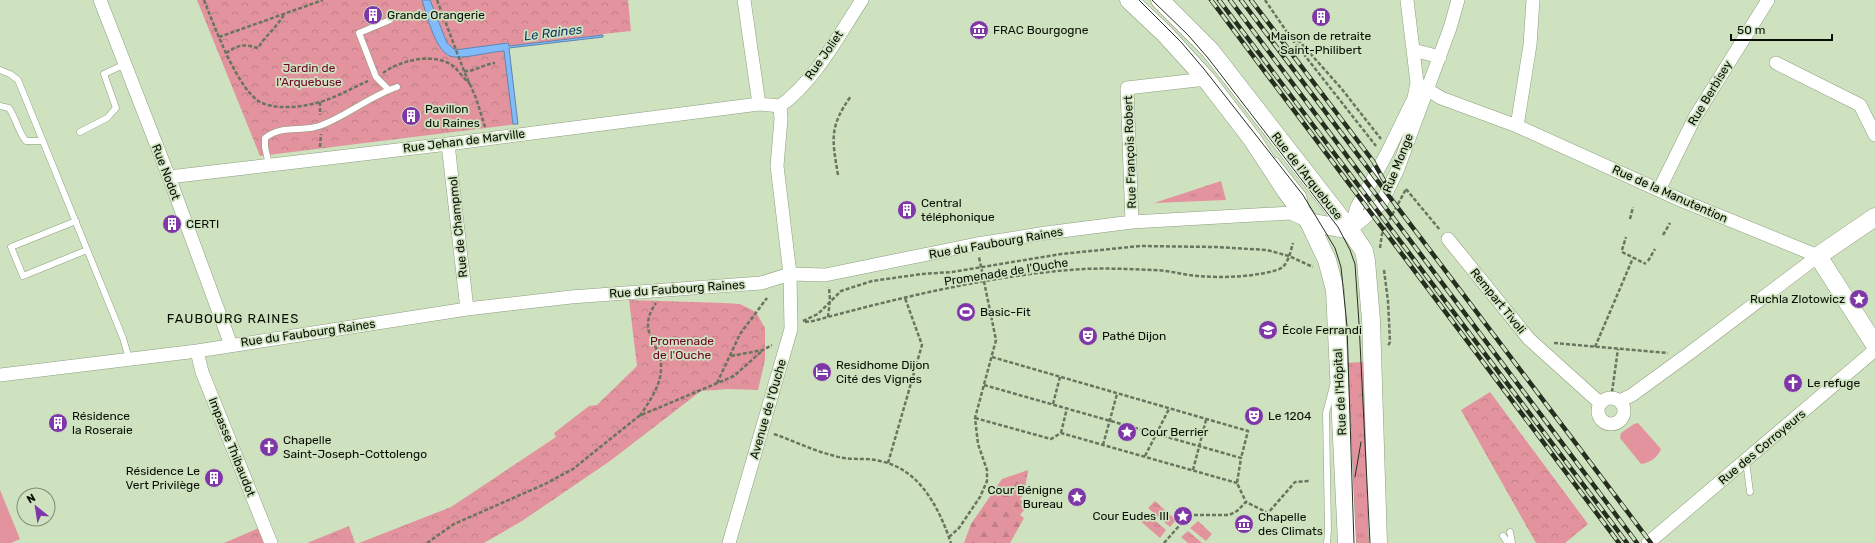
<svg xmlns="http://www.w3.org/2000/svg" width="1875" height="543" viewBox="0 0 1875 543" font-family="Rubik,sans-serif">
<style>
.grass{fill:url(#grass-tufts)}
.forest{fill:url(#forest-firs)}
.park{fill:url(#park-crowns)}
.pitch{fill:#e2939d}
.water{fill:#82bbfa;stroke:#5d87b0}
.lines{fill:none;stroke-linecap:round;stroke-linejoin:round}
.lane-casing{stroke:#8c9e7d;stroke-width:7}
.street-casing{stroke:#8c9e7d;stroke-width:14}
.secondary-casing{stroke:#8c9e7d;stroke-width:19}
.path{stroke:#69755f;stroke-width:2.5;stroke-dasharray:4 2;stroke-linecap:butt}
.lane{stroke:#fff;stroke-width:6}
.street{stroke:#fff;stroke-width:13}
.secondary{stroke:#fff;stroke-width:18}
.tram{stroke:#262e20;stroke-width:1}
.rail-casing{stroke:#262e20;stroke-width:4.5}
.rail{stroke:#cfe2c0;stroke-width:3;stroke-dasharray:9;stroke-linecap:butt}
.labels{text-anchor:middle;stroke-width:3.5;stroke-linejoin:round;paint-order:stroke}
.poi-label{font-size:12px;fill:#080e04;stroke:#cfe2c0;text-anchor:start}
.street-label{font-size:12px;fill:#080e04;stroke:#cfe2c0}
.park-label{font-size:12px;fill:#6f0027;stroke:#cfe2c0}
.water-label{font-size:13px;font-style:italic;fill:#103961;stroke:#cfe2c0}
.neighbourhood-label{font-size:13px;letter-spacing:1px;fill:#080e04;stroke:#cfe2c0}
</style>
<defs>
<pattern id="grass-tufts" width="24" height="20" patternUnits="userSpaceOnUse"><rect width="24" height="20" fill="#e2939d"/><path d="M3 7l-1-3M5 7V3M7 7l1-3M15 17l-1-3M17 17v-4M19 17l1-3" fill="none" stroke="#c07e86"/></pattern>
<pattern id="forest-firs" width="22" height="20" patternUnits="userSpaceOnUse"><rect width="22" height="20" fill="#e2939d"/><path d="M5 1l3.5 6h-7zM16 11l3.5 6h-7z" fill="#c07e86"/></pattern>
<pattern id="park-crowns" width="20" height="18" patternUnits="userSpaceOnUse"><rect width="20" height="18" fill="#e2939d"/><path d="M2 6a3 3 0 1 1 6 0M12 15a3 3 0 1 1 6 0" fill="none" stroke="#c07e86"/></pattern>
</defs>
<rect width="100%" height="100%" fill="#cfe2c0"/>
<!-- grass -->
<path class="grass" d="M 1221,181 L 1226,200 L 1154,203 Z
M 1364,362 L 1371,543 L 1351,543 L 1343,363 Z
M 1155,501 L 1176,520 L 1170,527 L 1148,508 Z
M 1145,512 L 1166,530 L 1160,538 L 1138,519 Z
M 1198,521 L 1212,534 L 1206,541 L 1190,528 Z
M 1188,531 L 1202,543 L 1188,543 L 1181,537 Z"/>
<!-- forest -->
<path class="forest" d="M 1028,470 L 1024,494 L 1020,499 L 1023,502 L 1021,505 L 1025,509 L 1020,515 L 1024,518 L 1010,543 L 964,543 L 971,524 L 1002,479 Z"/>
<!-- park -->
<path class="park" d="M 197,0 L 628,0 L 631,31 L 603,34 L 603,37 L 509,48 L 518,124 L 260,156 Z
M 629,300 L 724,303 L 740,304 L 756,312 L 765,328 L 765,360 L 758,390 L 728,389 L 701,391 L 610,461 L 522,521 L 484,543 L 359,543 L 451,507 L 556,437 L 554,433 L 589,406 L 597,405 L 637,366 Z
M 1490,392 L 1588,524 L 1565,543 L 1536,543 L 1461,410 Z
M 268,524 L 276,543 L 224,543 Z
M 349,526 L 355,543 L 307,543 Z"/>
<!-- pitch -->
<path class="pitch" d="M 1638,423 L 1661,449 C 1658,457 1650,463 1641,464 L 1620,438 L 1621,433 L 1634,424 Z
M 0,490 L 20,539 L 11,543 L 0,543 Z"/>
<!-- water -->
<path class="water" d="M 422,0 L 430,0 L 447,43 L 455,50 L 508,43 L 509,46 L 603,35 L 603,37 L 509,48 L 518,124 L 513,124 L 504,51 C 488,52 470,58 454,57 C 436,56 427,15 422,0 Z"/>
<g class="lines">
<!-- lane casing -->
<g class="lane-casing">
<path id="lane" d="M 0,70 L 10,74 L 18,80 L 123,338 L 129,359
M 389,90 L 376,77 L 359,33 L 390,20
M 0,106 L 9,108 C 16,118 18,132 26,141 L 43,141
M 80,132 L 107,118 L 116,108 L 104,74 L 125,64
M 1276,161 L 1303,195 L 1306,208
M 269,165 L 265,147 L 265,138 C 283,124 303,133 322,125 C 348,115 370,96 397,87
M 76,221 L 11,247 L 23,276 L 87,250
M 1746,461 L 1750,492
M 1510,532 L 1512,543
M 1503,536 L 1508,543
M 1327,543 L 1328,530 L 1326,413 L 1333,386"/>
</g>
<!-- street casing -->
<g class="street-casing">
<path id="street" d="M 100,0 L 169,177 L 231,345
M 744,0 L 759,104
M 1413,50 L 1440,57
M 1776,63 L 1860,105 L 1875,135
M 1417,83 L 1441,98 L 1517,126 L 1683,201 L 1818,256
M 780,106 C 816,80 838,36 862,0
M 1517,126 L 1530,45 L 1533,0
M 448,144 L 467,309
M 169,177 L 448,144 L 759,104 L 780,106
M 1659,190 L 1695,117 L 1768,0
M 1132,222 L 1127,88 L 1206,79
M 1350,230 L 1381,204 L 1397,171 L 1450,28 L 1458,0
M 1350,230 L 1357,207 L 1385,157 L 1414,98 L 1417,83 L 1407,0
M 1448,239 L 1529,339 L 1600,403
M 197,351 L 202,372 L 271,543
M 0,375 L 197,351 L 467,309 L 571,297 L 761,283 L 790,274 L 825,275 L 977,244 L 1046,233 L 1132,222 L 1291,213 L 1306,220
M1598 411a13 13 0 1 1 26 0a13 13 0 1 1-26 0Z
M 1620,401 L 1632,395 L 1691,352 L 1818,256
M 729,543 L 791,329 L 790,274 L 777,166 L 781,119 L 780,106
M 1648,543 L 1875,350"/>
</g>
<!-- secondary casing -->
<g class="secondary-casing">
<path id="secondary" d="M 1129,0 L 1165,34 L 1206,79 L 1252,139 L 1286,191 L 1309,222 L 1327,260 L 1335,290 L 1347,543
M 1160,0 L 1210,50 L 1350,230 L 1364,251 L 1366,261 L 1371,320 L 1378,543
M 1875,217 L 1818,256 L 1875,345
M 1309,222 L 1350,230"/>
</g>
<!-- path -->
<path class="path" d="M 204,0 C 214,25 238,92 262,103 C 279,110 303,107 320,102 C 337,97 352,88 368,81
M 437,0 L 464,71 L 476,98 L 485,127
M 1265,0 L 1291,38 L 1376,146
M 219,37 L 323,0
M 1292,38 L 1300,42 L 1341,88 L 1381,139
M 226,53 C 240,44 243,44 258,48 C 266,35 277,27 285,13
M 464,71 C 475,72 483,64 495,63
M 383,73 C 400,60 434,52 453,66 C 459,71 464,79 470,84
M 320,102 L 320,115
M 320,147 L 321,134
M 838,175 C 832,139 829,127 851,96
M 1406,189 L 1440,230
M 1630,219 L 1633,207
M 1663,235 L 1670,223
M 1380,248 L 1382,234 L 1406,189
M 1622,250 L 1626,237
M 1622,252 L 1646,264
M 1648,261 L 1655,249
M 1384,270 L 1388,301 L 1390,342 L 1388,346
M 828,317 L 830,300 L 829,287
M 803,321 L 818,314 L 841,291 L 872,281 L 922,274 L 952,272 L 1061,254 L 1140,246 L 1216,247 L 1267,250 L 1289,256 L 1313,267
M 805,322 L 813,321 C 898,298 995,274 1084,269 C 1107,268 1130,269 1153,270 C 1168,270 1183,275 1198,276 C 1223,278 1253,277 1277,270 C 1288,267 1290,253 1293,243
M 1554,343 L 1668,353
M 1595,347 L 1633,258
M 731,356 L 763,350 L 772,345
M 992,357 L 1248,431 L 1241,458
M 717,383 L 740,334 L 767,298
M 984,385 L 1241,458 L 1237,483 L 1246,502
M 1612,392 L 1618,349
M 1053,404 L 1060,377
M 640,416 C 648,403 661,386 661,369 C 662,343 635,333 656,303
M 975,418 L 1051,439 L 1061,433 L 1237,483
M 1061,433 L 1067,408
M 774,434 C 794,441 814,451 835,456 C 849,461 865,457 880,461 C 920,469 939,508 951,543
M 1103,445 L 1117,394
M 1145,456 L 1169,409
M 888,463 L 922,345 L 905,298
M 1193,470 L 1206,420
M 949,537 L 959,528 L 980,497 L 987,481 L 987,470 L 978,444 L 975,418 L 996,340 L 979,257
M 427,543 L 454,524 L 545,484 L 573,469 L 639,416 L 734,376 L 763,350
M 1164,543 L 1186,518 L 1192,515 L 1229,515 L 1237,511 L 1246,502 L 1268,513 L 1295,482 L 1310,481"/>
<!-- lane -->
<use href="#lane" class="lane"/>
<!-- street -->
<use href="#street" class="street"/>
<!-- secondary -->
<use href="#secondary" class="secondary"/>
<!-- tram -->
<path class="tram" d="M 1139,0 L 1181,42 L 1204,69 L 1303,195 L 1335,248 L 1341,267 L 1347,326 L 1354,543
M 1152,0 L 1188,35 L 1208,58 L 1338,227 L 1350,250 L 1355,264 L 1359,323 L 1370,543
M 1355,477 L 1361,442"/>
<!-- rail casing -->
<g class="rail-casing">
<path id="rail" d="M 1211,0 L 1619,543
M 1219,0 L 1627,543
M 1230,0 L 1637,543
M 1241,0 L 1651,543
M 1251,0 L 1373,161 L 1386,184"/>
</g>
<!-- rail -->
<use href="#rail" class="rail"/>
</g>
<!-- icons -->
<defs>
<g id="building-disc" transform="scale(1)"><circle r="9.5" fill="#7f36a8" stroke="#cfe2c0"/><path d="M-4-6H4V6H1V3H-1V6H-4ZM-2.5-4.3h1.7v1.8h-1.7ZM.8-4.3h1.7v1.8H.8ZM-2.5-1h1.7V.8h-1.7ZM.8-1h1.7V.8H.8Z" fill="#fff"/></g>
<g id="museum-disc" transform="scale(1)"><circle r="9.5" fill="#7f36a8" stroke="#cfe2c0"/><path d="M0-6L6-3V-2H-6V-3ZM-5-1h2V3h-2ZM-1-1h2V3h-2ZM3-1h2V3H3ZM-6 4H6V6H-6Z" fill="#fff"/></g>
<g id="sight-disc" transform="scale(1)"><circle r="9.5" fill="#7f36a8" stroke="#cfe2c0"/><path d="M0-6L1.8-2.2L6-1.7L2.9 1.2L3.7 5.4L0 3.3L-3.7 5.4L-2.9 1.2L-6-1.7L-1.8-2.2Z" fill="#fff"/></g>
<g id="stadium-disc" transform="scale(1)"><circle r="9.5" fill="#7f36a8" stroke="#cfe2c0"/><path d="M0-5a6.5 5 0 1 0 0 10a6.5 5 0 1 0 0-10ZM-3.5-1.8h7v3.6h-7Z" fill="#fff"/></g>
<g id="university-disc" transform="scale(1)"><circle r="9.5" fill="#7f36a8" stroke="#cfe2c0"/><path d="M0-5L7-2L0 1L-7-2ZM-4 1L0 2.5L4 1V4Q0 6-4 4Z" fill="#fff"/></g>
<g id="theatre-disc" transform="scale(1)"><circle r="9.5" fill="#7f36a8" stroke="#cfe2c0"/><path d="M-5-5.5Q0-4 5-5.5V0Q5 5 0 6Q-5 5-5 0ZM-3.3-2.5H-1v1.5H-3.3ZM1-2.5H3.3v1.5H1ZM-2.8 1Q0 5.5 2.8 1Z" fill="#fff"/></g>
<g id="hotel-disc" transform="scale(1)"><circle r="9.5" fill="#7f36a8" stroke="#cfe2c0"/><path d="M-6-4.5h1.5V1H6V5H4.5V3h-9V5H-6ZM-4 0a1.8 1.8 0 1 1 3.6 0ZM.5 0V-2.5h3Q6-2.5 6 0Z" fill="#fff"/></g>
<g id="church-disc" transform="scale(1)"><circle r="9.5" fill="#7f36a8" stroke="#cfe2c0"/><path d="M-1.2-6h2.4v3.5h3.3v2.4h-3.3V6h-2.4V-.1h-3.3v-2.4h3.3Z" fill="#fff"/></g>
</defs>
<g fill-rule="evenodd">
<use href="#building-disc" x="373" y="15"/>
<use href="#building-disc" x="1321" y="17"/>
<use href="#museum-disc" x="979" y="30"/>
<use href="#building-disc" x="411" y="116"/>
<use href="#building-disc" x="907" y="210"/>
<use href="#building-disc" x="172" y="224"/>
<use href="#sight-disc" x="1859" y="299"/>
<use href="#stadium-disc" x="966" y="312"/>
<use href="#university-disc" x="1268" y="330"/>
<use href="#theatre-disc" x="1088" y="336"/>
<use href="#hotel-disc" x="822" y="372"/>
<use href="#church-disc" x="1793" y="383"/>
<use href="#theatre-disc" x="1254" y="416"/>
<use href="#building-disc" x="58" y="423"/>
<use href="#sight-disc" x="1127" y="432"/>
<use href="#church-disc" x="269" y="447"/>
<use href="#building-disc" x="214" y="478"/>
<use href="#sight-disc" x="1077" y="497"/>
<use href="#sight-disc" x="1183" y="516"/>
<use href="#museum-disc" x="1244" y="524"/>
</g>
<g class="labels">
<!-- poi labels -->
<g class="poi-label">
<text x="387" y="19">Grande Orangerie</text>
<text x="993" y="34">FRAC Bourgogne</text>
<text x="1321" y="40" text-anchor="middle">Maison de retraite<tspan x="1321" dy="14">Saint-Philibert</tspan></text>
<text x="425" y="113">Pavillon<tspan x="425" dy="14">du Raines</tspan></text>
<text x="921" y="207">Central<tspan x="921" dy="14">téléphonique</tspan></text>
<text x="186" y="228">CERTI</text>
<text x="1845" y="303" text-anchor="end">Ruchla Zlotowicz</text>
<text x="980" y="316">Basic-Fit</text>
<text x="1282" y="334">École Ferrandi</text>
<text x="1102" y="340">Pathé Dijon</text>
<text x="836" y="369">Residhome Dijon<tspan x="836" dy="14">Cité des Vignes</tspan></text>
<text x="1807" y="387">Le refuge</text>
<text x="72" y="420">Résidence<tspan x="72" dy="14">la Roseraie</tspan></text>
<text x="1268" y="420">Le 1204</text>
<text x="1141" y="436">Cour Berrier</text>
<text x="283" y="444">Chapelle<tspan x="283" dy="14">Saint-Joseph-Cottolengo</tspan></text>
<text x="200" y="475" text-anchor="end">Résidence Le<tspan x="200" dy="14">Vert Privilège</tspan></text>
<text x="1063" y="494" text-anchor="end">Cour Bénigne<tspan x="1063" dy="14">Bureau</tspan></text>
<text x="1169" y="520" text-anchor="end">Cour Eudes III</text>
<text x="1258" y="521">Chapelle<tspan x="1258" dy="14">des Climats</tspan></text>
</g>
<!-- street labels -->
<g class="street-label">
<text transform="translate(824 55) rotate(-55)" y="4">Rue Joliet</text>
<text transform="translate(1710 93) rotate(-59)" y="4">Rue Berbisey</text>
<text transform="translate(464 141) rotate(-7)" y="4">Rue Jehan de Marville</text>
<text transform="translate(1130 152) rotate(-92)" y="4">Rue François Robert</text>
<text transform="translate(1398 163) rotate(-68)" y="4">Rue Monge</text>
<text transform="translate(166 172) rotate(69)" y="4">Rue Nodot</text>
<text transform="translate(1307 176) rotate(52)" y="4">Rue de l'Arquebuse</text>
<text transform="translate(1670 194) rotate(24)" y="4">Rue de la Manutention</text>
<text transform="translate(458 227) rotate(-96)" y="4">Rue de Champmol</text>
<text transform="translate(996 243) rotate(-10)" y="4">Rue du Faubourg Raines</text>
<text transform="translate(1006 272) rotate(-9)" y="4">Promenade de l'Ouche</text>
<text transform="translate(677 289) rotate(-4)" y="4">Rue du Faubourg Raines</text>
<text transform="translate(1498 301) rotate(51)" y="4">Rempart Tivoli</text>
<text transform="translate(308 333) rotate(-8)" y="4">Rue du Faubourg Raines</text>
<text transform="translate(1340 392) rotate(-93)" y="4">Rue de l'Hôpital</text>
<text transform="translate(768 409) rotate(-74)" y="4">Avenue de l'Ouche</text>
<text transform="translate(232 447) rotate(68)" y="4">Impasse Thibaudot</text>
<text transform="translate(1762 447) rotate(-40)" y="4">Rue des Corroyeurs</text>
</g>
<!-- park labels -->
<g class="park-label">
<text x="309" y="72">Jardin de<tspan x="309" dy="14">l'Arquebuse</tspan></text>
<text x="682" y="345">Promenade<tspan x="682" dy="14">de l'Ouche</tspan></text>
</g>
<!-- water labels -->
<g class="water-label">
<text transform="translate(553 32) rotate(-7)" y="5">Le Raines</text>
</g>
<!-- neighbourhood labels -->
<g class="neighbourhood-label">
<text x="233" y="323">FAUBOURG RAINES</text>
</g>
</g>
<!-- north arrow -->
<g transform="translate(36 507) rotate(330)"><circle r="19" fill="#cfe2c0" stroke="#7f8d75"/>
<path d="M0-3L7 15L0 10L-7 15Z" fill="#7f36a8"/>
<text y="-6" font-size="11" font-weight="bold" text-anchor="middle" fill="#080e04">N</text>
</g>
<!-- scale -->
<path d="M1731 34v6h101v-6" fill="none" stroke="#080e04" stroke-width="2"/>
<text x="1737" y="34" font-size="12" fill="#080e04" stroke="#cfe2c0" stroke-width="3" paint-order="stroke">50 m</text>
</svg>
